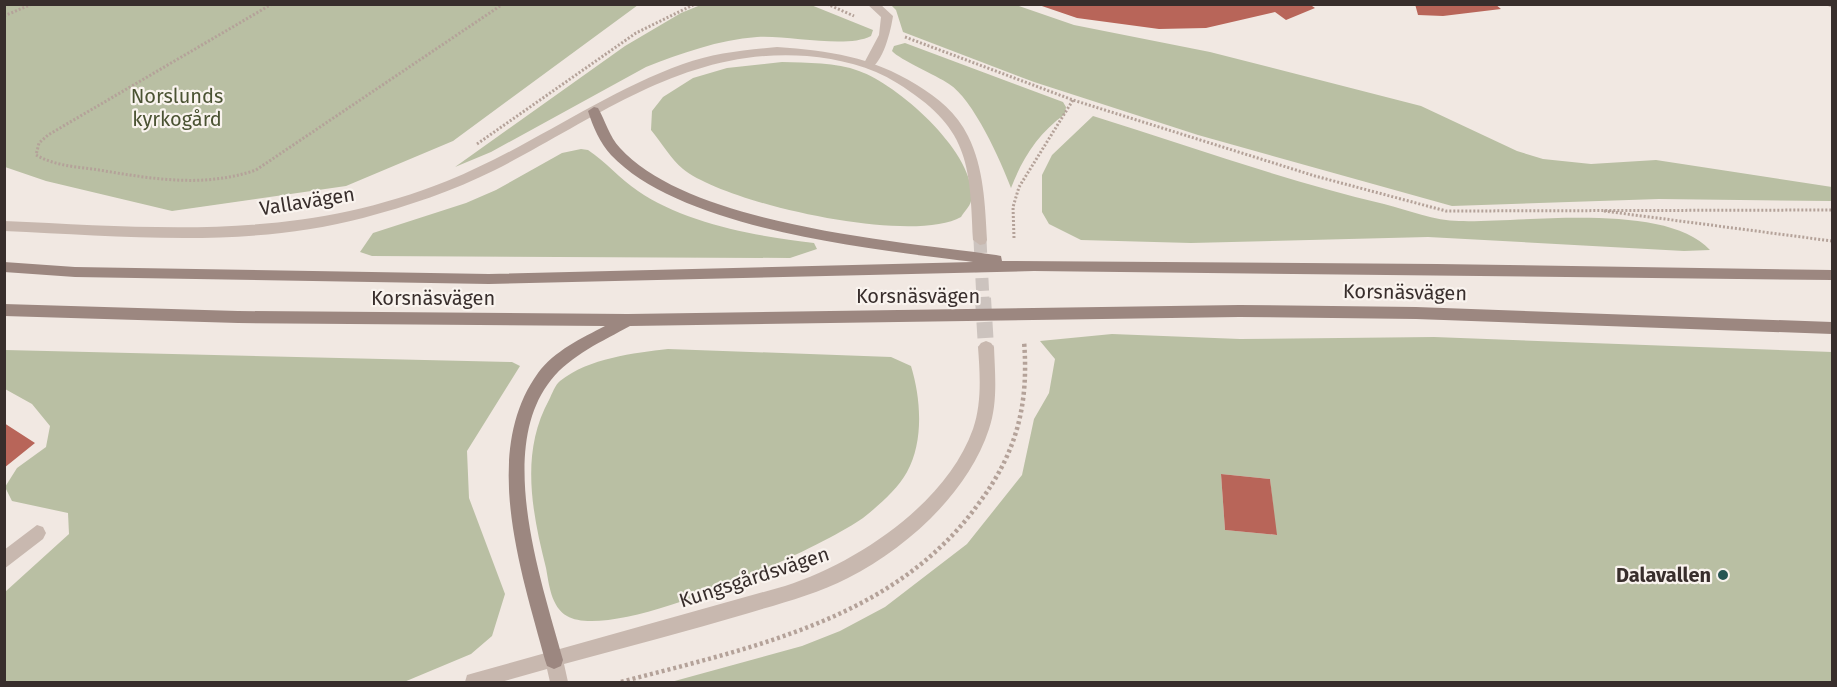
<svg xmlns="http://www.w3.org/2000/svg" width="1837" height="687" viewBox="0 0 1837 687" font-family="'Fira Sans',sans-serif">
<style>
.green{fill:#b9bfa3;fill-rule:evenodd}
.building{fill:#b86559}
.lines{fill:none;stroke-linecap:round;stroke-linejoin:round}
.minor-tunnel-far1{stroke:#ccc3be;stroke-width:13;stroke-dasharray:13 6;stroke-linecap:butt}
.minor-tunnel{stroke:#ccc3be;stroke-width:16;stroke-dasharray:16 8;stroke-linecap:butt}
.path-far1{stroke:#b4a299;stroke-width:3;stroke-dasharray:2 2;stroke-linecap:butt}
.path{stroke:#b4a299;stroke-width:4.5;stroke-dasharray:3 3;stroke-linecap:butt}
.service{fill:#c8b8af;fill-rule:evenodd}
.minor{fill:#c8b8af;fill-rule:evenodd}
.secondary{fill:#9c8780;fill-rule:evenodd}
.poi-dot{fill:#265553;stroke:#f9f3ee;stroke-width:2}
.labels{text-anchor:middle;stroke-width:4.5;stroke-linejoin:round;paint-order:stroke}
.park-label{font-size:20px;fill:#4b5333;stroke:#f9f3ee}
.street-label{font-size:20px;fill:#382e2c;stroke:#f9f3ee}
.poi-label{font-size:20px;font-weight:bold;fill:#382e2c;stroke:#f9f3ee;text-anchor:end}
</style>
<rect width="100%" height="100%" fill="#f1e8e2"/>
<!-- green -->
<path class="green" d="M 703,4 L 811,5 L 873,30 L 871,36 C 846,49 789,35 757,37 C 718,40 682,53 646,67 L 491,152 L 455,167 L 625,46 L 681,13 Z
M 4,5 L 5,4 L 638,5 L 453,141 L 346,186 L 172,211 L 46,181 L 5,167 Z
M 891,5 L 1016,5 L 1074,25 L 1210,52 L 1421,106 L 1517,151 L 1543,159 L 1591,164 L 1656,160 L 1832,187 L 1832,201 L 1659,199 L 1452,206 L 1198,135 L 1034,82 L 903,32 L 896,10 Z
M 905,43 L 1063,102 L 1066,107 L 1065,114 C 1038,134 1023,157 1011,188 C 1001,161 973,99 949,84 C 936,75 900,60 892,51 L 894,46 Z
M 782,62 C 807,63 836,62 859,71 C 899,85 979,156 971,201 C 970,206 964,212 961,217 C 912,245 726,204 683,169 C 671,159 661,142 651,130 L 652,111 L 663,97 L 693,78 L 727,68 Z
M 1093,116 C 1190,146 1285,181 1384,204 C 1408,210 1435,221 1459,221 C 1522,223 1665,201 1710,250 L 1684,251 L 1428,237 L 1191,243 L 1081,240 L 1049,224 L 1042,212 L 1042,175 L 1052,155 Z
M 581,149 L 588,150 C 606,162 620,179 638,191 C 684,223 759,237 814,243 L 817,249 L 790,258 L 372,256 L 360,252 L 373,233 L 466,203 L 496,190 L 562,153 Z
M 1112,334 L 1240,339 L 1434,337 L 1832,352 L 1832,682 L 671,682 L 802,646 L 840,631 L 885,607 L 967,544 L 1022,475 L 1034,419 L 1049,393 L 1055,359 L 1040,341 ZM 1221,474 L 1270,479 L 1276,535 L 1225,530 Z
M 668,349 L 891,357 L 911,366 C 921,399 924,441 907,472 C 897,490 878,506 863,518 C 819,549 614,644 567,616 C 551,607 549,584 546,568 C 532,512 520,453 549,400 C 552,394 555,385 560,381 C 589,358 634,353 668,349 Z
M 5,350 L 512,362 L 520,366 L 467,451 L 469,498 L 505,594 L 492,636 L 471,654 L 404,682 L 5,682 L 5,592 L 69,534 L 68,513 L 12,501 L 5,487 L 17,468 L 46,447 L 50,426 L 32,404 L 5,389 Z"/>
<!-- building -->
<path class="building" d="M 1036,4 L 1309,4 L 1315,8 L 1286,20 L 1275,12 L 1206,28 L 1159,29 L 1077,18 Z
M 1415,4 L 1495,4 L 1501,9 L 1443,16 L 1418,15 Z
M 4,423 L 35,443 L 4,468 Z
M 1221,474 L 1270,479 L 1277,535 L 1225,530 Z"/>
<g class="lines">
<!-- minor-tunnel-far1 -->
<path class="minor-tunnel-far1" d="M 980,240 L 983,300"/>
<!-- minor-tunnel -->
<path class="minor-tunnel" d="M 983,298 L 986,347"/>
<!-- path-far1 -->
<path class="path-far1" d="M 272,4 L 48,135 L 39,143 L 36,155 C 55,166 78,167 99,170 C 153,179 204,188 256,170 L 503,4
M 827,4 L 854,16
M 4,16 L 32,4
M 905,37 L 1073,100 L 1315,176 L 1446,211 L 1832,210
M 477,144 L 636,33 L 695,4
M 1604,211 L 1832,241
M 1014,238 L 1013,207 L 1019,187 L 1073,100"/>
<!-- path -->
<path class="path" d="M 621,682 C 752,647 895,620 979,503 C 1017,452 1029,404 1024,341"/>
<!-- service -->
<path class="service" d="M 867,4 L 880,4 L 893,16 C 891,30 883,64 869,69 L 863,65 L 879,35 L 881,17 Z
M 1832,4 L 1832,8 L 1826,5 L 1826,4 Z"/>
<!-- minor -->
<path class="minor" d="M 777,47 C 830,51 870,56 917,85 C 938,98 957,113 968,136 C 984,168 985,205 987,240 L 985,244 L 980,245 L 973,240 C 970,161 968,127 897,83 C 870,66 839,59 807,56 C 685,47 598,118 495,170 C 453,191 408,206 363,218 C 246,249 123,236 4,231 L 4,221 C 162,228 297,241 447,181 C 529,148 600,94 683,64 C 713,53 745,50 777,47 Z
M 986,341 L 991,343 L 994,347 C 995,374 998,403 989,429 C 968,493 907,548 848,578 C 817,594 782,603 749,613 C 688,631 626,647 564,664 L 568,682 L 550,682 L 547,669 L 501,682 L 465,682 L 467,675 L 474,673 L 785,586 C 857,563 947,503 973,429 C 982,403 980,374 978,347 L 981,343 Z
M 37,525 L 43,527 L 46,533 L 43,539 L 4,569 L 4,550 Z"/>
<!-- secondary -->
<path class="secondary" d="M 594,107 L 598,108 C 606,122 609,136 620,148 C 690,225 896,241 996,255 L 1001,256 L 1002,261 L 1437,264 L 1832,270 L 1832,280 L 1034,271 L 489,284 L 75,277 L 4,272 L 4,262 L 75,267 L 489,274 L 973,262 C 873,249 682,230 611,155 C 600,143 593,127 588,111 Z
M 4,304 L 238,311 L 628,314 L 1239,305 L 1416,307 L 1832,322 L 1832,334 L 1416,319 L 1239,317 L 630,326 C 603,341 571,355 551,380 C 495,450 542,583 563,660 L 561,666 L 554,669 L 547,666 L 545,660 C 522,574 480,453 538,373 C 554,351 582,338 605,326 L 238,323 L 4,316 Z"/>
</g>
<!-- markers -->
<circle class="poi-dot" cx="1723" cy="575" r="6"/>
<g class="labels">
<!-- park labels -->
<g class="park-label">
<text x="177" y="103">Norslunds<tspan x="177" dy="23">kyrkogård</tspan></text>
</g>
<!-- street labels -->
<g class="street-label">
<text transform="translate(307 201) rotate(-9)" y="7">Vallavägen</text>
<text transform="translate(1405 292) rotate(1)" y="7">Korsnäsvägen</text>
<text x="918" y="303">Korsnäsvägen</text>
<text x="433" y="305">Korsnäsvägen</text>
<text transform="translate(754 577) rotate(-18)" y="7">Kungsgårdsvägen</text>
</g>
<!-- poi labels -->
<g class="poi-label">
<text x="1711" y="582">Dalavallen</text>
</g>
</g>
<!-- border -->
<rect width="1837" height="687" fill="none" stroke="#382e2c" stroke-width="12"/>
</svg>
